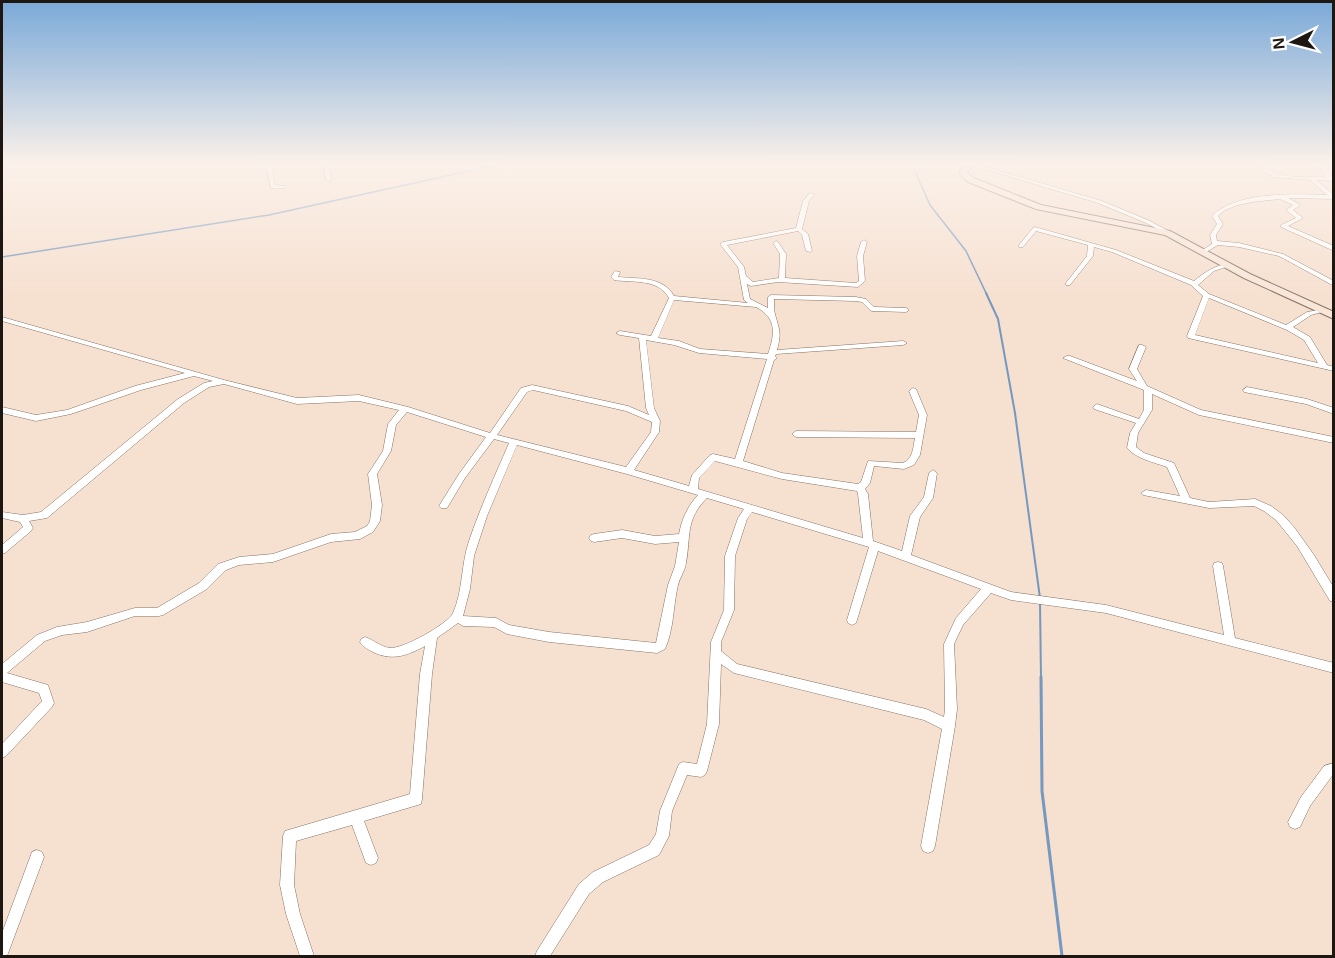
<svg xmlns="http://www.w3.org/2000/svg" width="1335" height="958" viewBox="0 0 1335 958" font-family="Helvetica,sans-serif">
<style>
.lines{fill:none;stroke-linecap:round;stroke-linejoin:round}
.stream-far2{stroke:#7598c1;stroke-width:1.5}
.stream-far1{stroke:#7598c1;stroke-width:2}
.stream{stroke:#7598c1;stroke-width:3}
.street-casing{stroke:#867364;stroke-width:1}
.secondary-casing{stroke:#867364;stroke-width:2}
.street{fill:#fff;fill-rule:evenodd}
.secondary{fill:#f9e6d9;fill-rule:evenodd}
</style>
<rect width="100%" height="100%" fill="#f6e0d0"/>
<g class="lines">
<!-- stream-far2 -->
<path class="stream-far2" d="M 912,165 L 930,205 L 966,251 L 987,295
M 2,257 L 269,215 L 496,165"/>
<!-- stream-far1 -->
<path class="stream-far1" d="M 986,293 L 998,319 L 1015,413 L 1040,598
M 1040,603 L 1041,679"/>
<!-- stream -->
<path class="stream" d="M 1041,677 L 1042,791 L 1062,956"/>
<!-- street casing -->
<g class="street-casing">
<path id="street" d="M 266,165 L 271,165 L 275,185 L 285,186 L 285,188 L 271,188 Z
M 324,165 L 329,165 L 331,181 L 326,180 Z
M 971,165 L 979,165 L 1102,201 L 1150,221 L 1174,234 L 1169,235 L 1146,223 L 1098,203 Z
M 1258,165 L 1264,165 C 1277,181 1307,176 1326,177 L 1319,165 L 1324,165 L 1332,177 L 1334,177 L 1334,181 L 1316,180 L 1334,195 L 1334,199 L 1288,198 L 1299,204 L 1299,206 L 1293,210 L 1303,218 L 1288,226 L 1334,246 L 1334,251 L 1281,227 L 1281,225 L 1296,218 L 1286,210 L 1293,205 L 1280,199 L 1252,202 L 1238,205 L 1225,210 L 1218,216 L 1223,224 L 1216,235 L 1217,241 L 1239,243 L 1283,254 L 1334,281 L 1334,286 L 1279,256 L 1239,247 L 1218,245 L 1206,252 L 1201,251 L 1212,244 L 1210,235 L 1217,224 L 1212,216 C 1237,191 1294,194 1327,195 L 1310,180 L 1274,177 L 1263,171 Z
M 810,193 L 815,194 L 809,201 L 802,229 L 808,234 L 812,251 L 811,252 L 806,251 L 802,235 L 798,231 L 727,245 L 744,267 L 746,276 L 753,282 L 779,278 L 780,254 L 773,243 L 776,241 L 778,242 L 786,254 L 785,278 L 856,283 L 859,281 L 857,256 L 861,242 L 864,240 L 867,242 L 863,256 L 865,281 L 858,287 L 778,282 L 751,286 L 747,284 L 750,299 L 768,308 L 768,297 L 771,295 L 856,297 L 866,299 L 874,307 L 906,308 L 909,310 L 906,312 L 872,311 L 870,310 L 862,302 L 856,301 L 774,299 C 774,304 774,311 775,314 C 779,330 782,332 777,350 L 903,341 L 907,343 L 903,345 L 776,354 L 775,356 L 777,358 L 774,360 L 743,461 L 782,473 L 858,484 L 861,482 L 868,461 L 903,463 C 913,459 913,448 915,438 L 796,437 L 792,434 L 796,431 L 916,432 L 919,415 L 909,391 L 913,388 L 916,389 L 927,415 L 920,455 L 914,465 L 904,469 L 874,466 L 870,483 L 865,489 L 868,494 L 873,541 L 902,551 L 910,516 L 924,497 L 929,473 L 933,470 L 937,473 L 933,498 L 920,517 L 911,555 L 1011,592 L 1106,605 L 1224,635 L 1213,566 L 1214,563 L 1218,562 L 1222,563 L 1223,566 L 1235,638 L 1334,663 L 1334,673 L 1106,613 L 1011,600 L 991,593 L 963,625 L 954,644 L 957,709 L 955,726 L 935,846 L 933,851 L 928,853 L 923,851 L 921,846 L 942,729 L 924,720 L 734,673 L 721,664 L 719,724 L 707,771 L 705,775 L 701,777 L 687,775 L 672,811 L 669,836 L 659,855 L 603,882 L 589,894 L 550,956 L 535,956 L 537,951 L 579,884 L 593,872 L 649,845 L 656,834 L 660,811 L 679,764 L 683,762 L 697,764 L 707,724 L 711,642 L 724,610 L 725,556 L 738,518 L 744,509 L 707,498 C 685,520 691,536 686,563 C 685,571 680,577 678,585 C 673,606 674,629 665,649 L 657,653 L 549,642 L 507,634 L 494,627 L 463,626 L 458,623 L 437,638 L 432,674 L 422,799 L 421,804 L 364,821 L 378,858 L 376,863 L 371,865 L 366,863 L 352,825 L 296,841 L 294,885 L 300,914 L 314,956 L 300,956 L 286,914 L 280,885 L 283,836 L 285,831 L 410,794 L 420,674 L 425,646 C 408,655 394,661 375,653 C 369,650 363,647 360,642 L 361,639 L 365,637 C 374,640 381,647 390,648 C 403,649 448,624 453,613 C 463,591 461,564 469,541 C 480,508 495,476 509,443 L 494,439 L 465,478 L 447,508 L 441,508 L 439,506 L 459,474 L 486,437 L 407,412 L 396,425 L 391,451 L 377,474 L 382,505 L 380,521 L 373,532 L 360,539 L 331,542 L 273,562 L 239,565 L 226,570 L 207,589 L 163,615 L 159,616 L 135,616 L 87,632 L 62,635 L 45,641 L 7,673 L 48,685 L 54,703 L 52,707 L 6,756 L 2,758 L 2,744 L 42,701 L 39,693 L 2,682 L 2,664 L 37,635 L 57,627 L 87,622 L 135,608 L 157,608 L 199,583 L 218,564 L 239,557 L 273,554 L 331,534 L 355,532 L 367,526 L 370,521 L 372,505 L 368,474 L 383,451 L 388,424 L 399,410 L 359,401 L 297,404 L 224,384 L 209,387 L 184,403 L 47,518 L 29,521 L 33,528 L 31,531 L 5,553 L 2,554 L 2,545 L 23,527 L 20,522 L 2,518 L 2,512 L 23,515 L 41,512 L 178,399 L 204,383 L 213,381 L 194,376 L 141,390 L 71,414 L 36,421 L 2,413 L 2,407 L 36,415 L 67,410 L 135,386 L 185,373 L 2,321 L 2,317 L 224,380 L 297,398 L 359,395 L 408,407 L 490,433 L 521,388 L 532,385 L 628,406 L 649,415 L 646,408 L 639,338 L 620,335 L 616,333 L 620,331 L 651,336 L 669,298 C 658,278 633,283 614,280 L 611,277 L 615,271 L 620,272 L 618,277 C 638,279 663,276 674,296 L 748,303 L 744,300 L 738,267 L 720,244 L 723,242 L 796,228 L 803,201 ZM 674,300 L 756,307 C 777,318 775,334 768,354 L 700,349 L 679,341 L 658,338 ZM 646,340 L 674,345 L 699,353 L 767,359 L 735,459 L 713,454 L 710,455 L 692,475 L 689,486 L 634,470 L 659,432 L 660,421 L 654,408 ZM 533,390 L 626,411 L 652,422 L 651,432 L 626,467 L 497,435 L 527,392 ZM 517,445 L 627,474 L 698,495 C 687,507 682,519 679,534 L 655,536 L 622,530 L 594,534 L 591,535 L 589,538 L 591,541 L 594,542 L 622,538 L 655,544 L 679,542 L 675,566 L 668,585 L 656,643 L 549,632 L 509,625 L 496,618 L 463,616 L 470,589 L 474,556 L 487,516 ZM 715,461 L 782,479 L 857,491 L 858,494 L 863,538 L 698,489 L 699,478 ZM 752,512 L 869,547 L 847,620 L 848,623 L 852,625 L 856,623 L 857,620 L 878,551 L 981,589 L 956,618 L 944,644 L 945,709 L 944,717 L 926,709 L 737,664 L 721,651 L 721,642 L 734,610 L 735,556 L 747,519 Z
M 1035,227 L 1116,250 L 1194,281 C 1205,272 1215,265 1229,264 L 1229,266 L 1214,271 L 1198,285 L 1209,294 L 1286,325 L 1307,312 L 1325,309 L 1325,311 L 1311,315 L 1293,327 L 1310,337 L 1327,365 L 1334,367 L 1334,371 L 1188,338 L 1187,336 L 1203,296 L 1191,285 L 1112,252 L 1094,247 L 1093,256 L 1070,285 L 1066,285 L 1066,283 L 1087,256 L 1088,245 L 1036,231 L 1023,247 L 1019,247 L 1019,245 L 1033,228 ZM 1209,298 L 1287,330 L 1304,340 L 1318,363 L 1195,335 Z
M 1139,345 L 1142,345 L 1146,347 L 1137,369 L 1147,386 L 1201,410 L 1334,437 L 1334,443 L 1199,415 L 1152,394 L 1152,410 L 1138,433 L 1136,447 L 1144,453 L 1174,463 L 1190,498 L 1209,502 L 1255,499 L 1271,506 L 1283,515 L 1294,527 L 1314,555 L 1334,588 L 1334,602 L 1330,601 L 1297,546 L 1276,520 L 1264,511 L 1254,506 L 1209,508 L 1143,495 L 1141,493 L 1146,490 L 1180,496 L 1167,467 C 1153,462 1137,459 1127,448 L 1130,433 L 1136,423 L 1094,409 L 1093,407 L 1097,404 L 1139,419 L 1144,410 L 1144,390 L 1063,358 L 1067,356 L 1070,356 L 1137,381 L 1129,369 Z
M 1247,387 L 1307,399 L 1334,408 L 1334,414 L 1306,404 L 1244,392 L 1243,390 Z
M 1334,763 L 1334,775 L 1332,776 L 1310,806 L 1300,827 L 1295,829 L 1290,827 L 1288,822 L 1301,797 L 1324,766 Z
M 37,850 L 42,852 L 44,857 L 7,956 L 2,956 L 2,933 L 32,852 Z"/>
</g>
<!-- secondary casing -->
<g class="secondary-casing">
<path id="secondary" d="M 965,165 L 972,165 L 967,173 L 974,178 L 1041,205 L 1170,231 L 1250,274 L 1334,312 L 1334,319 L 1244,278 L 1165,235 L 1036,209 L 968,182 L 959,173 Z"/>
</g>
<!-- street -->
<use href="#street" class="street"/>
<!-- secondary -->
<use href="#secondary" class="secondary"/>
</g>
<!-- sky -->
<linearGradient id="sky" x2="0" y2="1"><stop stop-color="#7aa9d8"/><stop offset="0.55" stop-color="#fbf1ea"/><stop offset="1" stop-color="#fbf1ea" stop-opacity="0"/></linearGradient>
<rect width="1335" height="299" fill="url(#sky)"/>
<!-- border -->
<rect width="1335" height="958" fill="none" stroke="#1e1611" stroke-width="6"/>
<!-- north arrow -->
<g transform="translate(1293 42) rotate(264)" stroke="#ffffff" stroke-width="4.5" paint-order="stroke">
<path d="M0-4.5L10 22L0 15L-10 22Z" fill="#1e1611"/>
<text y="-9" font-size="16" font-weight="bold" text-anchor="middle" fill="#1e1611">N</text>
</g>
</svg>
